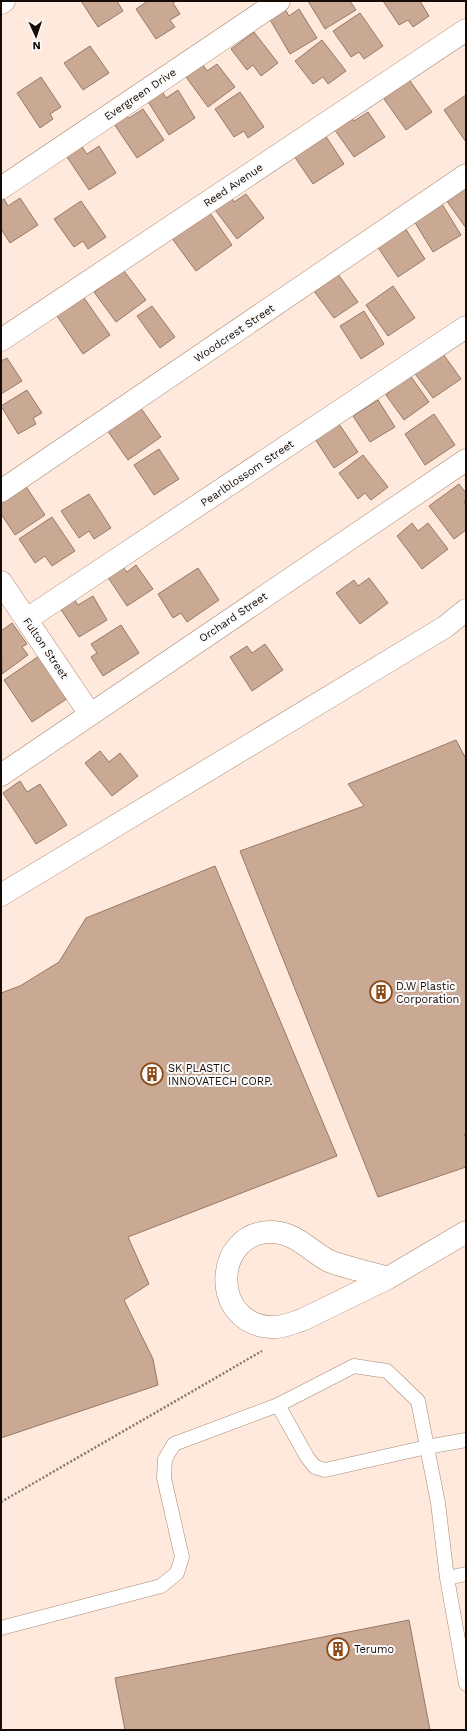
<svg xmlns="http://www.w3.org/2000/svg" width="467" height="1731" viewBox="0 0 467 1731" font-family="'Work Sans',sans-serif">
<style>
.building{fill:#caa994;stroke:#987965}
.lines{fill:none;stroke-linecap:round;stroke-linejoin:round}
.service-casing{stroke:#a98974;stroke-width:15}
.minor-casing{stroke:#a98974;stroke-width:23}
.path{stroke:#86766c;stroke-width:2.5;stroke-dasharray:2 2;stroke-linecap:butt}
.service{stroke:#fff;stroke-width:14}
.minor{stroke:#fff;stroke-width:22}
.labels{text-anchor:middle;stroke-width:4;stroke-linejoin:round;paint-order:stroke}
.street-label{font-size:11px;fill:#170c05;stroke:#fbfbfb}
.poi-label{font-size:11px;fill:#170c05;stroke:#fbfbfb;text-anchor:start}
</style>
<rect width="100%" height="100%" fill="#fee9dc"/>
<!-- building -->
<path class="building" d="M 81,1 L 117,1 L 123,11 L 98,27 Z
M 148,1 L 176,1 L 173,3 L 180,14 L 170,20 L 175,27 L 156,39 L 136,9 Z
M 308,1 L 350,1 L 356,10 L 325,29 Z
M 383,1 L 420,1 L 429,16 L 413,27 L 408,20 L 399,25 Z
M 285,9 L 289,16 L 299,9 L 317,38 L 290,54 L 269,18 Z
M 360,13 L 383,46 L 364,59 L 359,52 L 351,57 L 333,31 Z
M 254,32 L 278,63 L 261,76 L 253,65 L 247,70 L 231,49 Z
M 322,40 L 346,71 L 328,84 L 323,77 L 313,84 L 295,61 Z
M 90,46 L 109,73 L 83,90 L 64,63 Z
M 217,64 L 235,87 L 208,107 L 186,77 L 203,65 L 207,71 Z
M 41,77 L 61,107 L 50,114 L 53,119 L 40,128 L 17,93 Z
M 408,78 L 432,112 L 406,130 L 382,96 Z
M 178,90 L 195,118 L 169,135 L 147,100 L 162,91 L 166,98 Z
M 240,92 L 264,127 L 248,138 L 244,131 L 234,137 L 215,109 Z
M 466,95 L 466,142 L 444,110 Z
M 143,109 L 164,140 L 137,158 L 112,121 L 124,113 L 129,118 Z
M 368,112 L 385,137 L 354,157 L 332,126 L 349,114 L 354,121 Z
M 325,135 L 344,164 L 313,184 L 294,156 Z
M 80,144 L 87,154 L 99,146 L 116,173 L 89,190 L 65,154 Z
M 466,186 L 466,228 L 446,200 Z
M 246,194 L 264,218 L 237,239 L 213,207 L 230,195 L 234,202 Z
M 20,198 L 38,225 L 10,243 L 1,229 L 1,201 L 4,199 L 8,206 Z
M 81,201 L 106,237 L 88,249 L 83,241 L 74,247 L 54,219 Z
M 442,204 L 461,235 L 433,252 L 414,221 Z
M 208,210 L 232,245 L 196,271 L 171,237 Z
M 405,228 L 425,259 L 398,277 L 377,246 Z
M 335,270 L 358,302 L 334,318 L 311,287 Z
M 124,271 L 146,300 L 116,322 L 94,292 Z
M 393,286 L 415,318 L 388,336 L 366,305 Z
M 82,295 L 110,335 L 83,354 L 55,313 Z
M 152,306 L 175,337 L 160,348 L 137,316 Z
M 364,311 L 384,344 L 361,359 L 340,326 Z
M 441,351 L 461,379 L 433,398 L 413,371 Z
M 7,358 L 22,381 L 1,394 L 1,361 Z
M 407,371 L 429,402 L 404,420 L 386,395 L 393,389 L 389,384 Z
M 27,390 L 42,413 L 33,418 L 36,424 L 18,434 L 1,406 Z
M 378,400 L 395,427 L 370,442 L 353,416 Z
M 138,404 L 161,437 L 128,460 L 105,427 Z
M 434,414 L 455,445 L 425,465 L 405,434 Z
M 337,421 L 358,452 L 334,468 L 313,436 Z
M 159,449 L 179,479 L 154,495 L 134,465 Z
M 363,455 L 388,487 L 371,500 L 365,493 L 358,499 L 339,473 Z
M 23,482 L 45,515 L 15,535 L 1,514 L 1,497 Z
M 459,484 L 466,493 L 466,500 L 464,502 L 466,505 L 466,530 L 454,539 L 429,506 Z
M 89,494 L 111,528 L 94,539 L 89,531 L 79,538 L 61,511 Z
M 52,517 L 75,551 L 52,566 L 45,556 L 35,563 L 19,539 Z
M 412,523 L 418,531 L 428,523 L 448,549 L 422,569 L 397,536 Z
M 136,565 L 153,589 L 127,606 L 107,576 L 122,566 L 127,572 Z
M 198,568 L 219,600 L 187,622 L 181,613 L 173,618 L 158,594 Z
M 369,578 L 388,603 L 360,624 L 336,593 L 354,580 L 358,586 Z
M 72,596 L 78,605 L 93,596 L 107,620 L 79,637 L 58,605 Z
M 12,623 L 27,644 L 22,647 L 28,655 L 2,674 L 1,631 Z
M 121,625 L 139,653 L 103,676 L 91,657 L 97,653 L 91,644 Z
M 265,644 L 283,670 L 252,691 L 230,657 L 247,646 L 252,653 Z
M 42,654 L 71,696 L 32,722 L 4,680 Z
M 456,740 L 466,759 L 466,1134 L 464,1135 L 466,1137 L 466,1167 L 378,1197 L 240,851 L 364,806 L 348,784 Z
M 100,751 L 109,762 L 120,753 L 138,776 L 112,796 L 85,763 Z
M 20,781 L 27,792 L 40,784 L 67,825 L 36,844 L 3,793 Z
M 215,866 L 337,1156 L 128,1237 L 149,1284 L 124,1300 L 153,1359 L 158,1385 L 1,1438 L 1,993 L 20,986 L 59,962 L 86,918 Z
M 409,1620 L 430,1730 L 125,1730 L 115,1678 Z"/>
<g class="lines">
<!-- service casing -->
<g class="service-casing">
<path id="service" d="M 278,1405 L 307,1457 L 315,1467 L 325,1470 L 427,1447 L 466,1440
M 447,1578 L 466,1574
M 1,1628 L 161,1586 L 177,1573 L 182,1557 L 164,1478 L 165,1459 L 174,1444 L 278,1405 L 354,1366 L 387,1371 L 418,1401 L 438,1503 L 447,1578 L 466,1684"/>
</g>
<!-- minor casing -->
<g class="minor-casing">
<path id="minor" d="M 1,3 L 4,1
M 1,188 L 279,1
M 1,340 L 466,30
M 1,491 L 466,175
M 1,582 L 90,714
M 27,619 L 466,327
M 1,775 L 466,460
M 1,895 L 445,627 L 466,610
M 388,1278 C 370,1272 346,1268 329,1261 C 310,1251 296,1233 273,1232 C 213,1230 209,1325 272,1327 C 282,1328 292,1323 302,1320 L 388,1278 L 466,1232"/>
</g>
<!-- path -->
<path class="path" d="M 1,1502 L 262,1351"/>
<!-- service -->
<use href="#service" class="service"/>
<!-- minor -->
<use href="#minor" class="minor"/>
</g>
<!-- icons -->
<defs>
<g id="building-ring" transform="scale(1.15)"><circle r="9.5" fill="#fbfbfb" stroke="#8c4a16" stroke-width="1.5"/><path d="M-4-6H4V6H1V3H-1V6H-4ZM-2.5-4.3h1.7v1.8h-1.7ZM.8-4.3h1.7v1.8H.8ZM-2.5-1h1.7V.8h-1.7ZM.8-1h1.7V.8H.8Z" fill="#8c4a16"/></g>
</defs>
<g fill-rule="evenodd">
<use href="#building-ring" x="381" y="992"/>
<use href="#building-ring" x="152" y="1074"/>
<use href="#building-ring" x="338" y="1649"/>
</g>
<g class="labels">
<!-- street labels -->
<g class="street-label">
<text transform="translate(140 94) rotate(-34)" y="4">Evergreen Drive</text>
<text transform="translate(233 185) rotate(-34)" y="4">Reed Avenue</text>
<text transform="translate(234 333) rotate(-34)" y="4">Woodcrest Street</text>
<text transform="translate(247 473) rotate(-34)" y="4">Pearlblossom Street</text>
<text transform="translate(233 617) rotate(-34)" y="4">Orchard Street</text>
<text transform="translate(46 648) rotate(56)" y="4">Fulton Street</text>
</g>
<!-- poi labels -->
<g class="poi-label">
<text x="396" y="990">D.W Plastic<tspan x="396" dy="13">Corporation</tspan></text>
<text x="168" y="1072">SK PLASTIC<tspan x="168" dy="13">INNOVATECH CORP.</tspan></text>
<text x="354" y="1653">Terumo</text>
</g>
</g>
<!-- border -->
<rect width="467" height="1731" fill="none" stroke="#170c05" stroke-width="4"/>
<!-- north arrow -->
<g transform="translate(36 36) rotate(177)" stroke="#fbfbfb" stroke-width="3" paint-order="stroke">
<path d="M0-3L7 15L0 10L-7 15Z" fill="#170c05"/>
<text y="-6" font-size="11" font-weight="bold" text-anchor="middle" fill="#170c05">N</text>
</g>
</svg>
